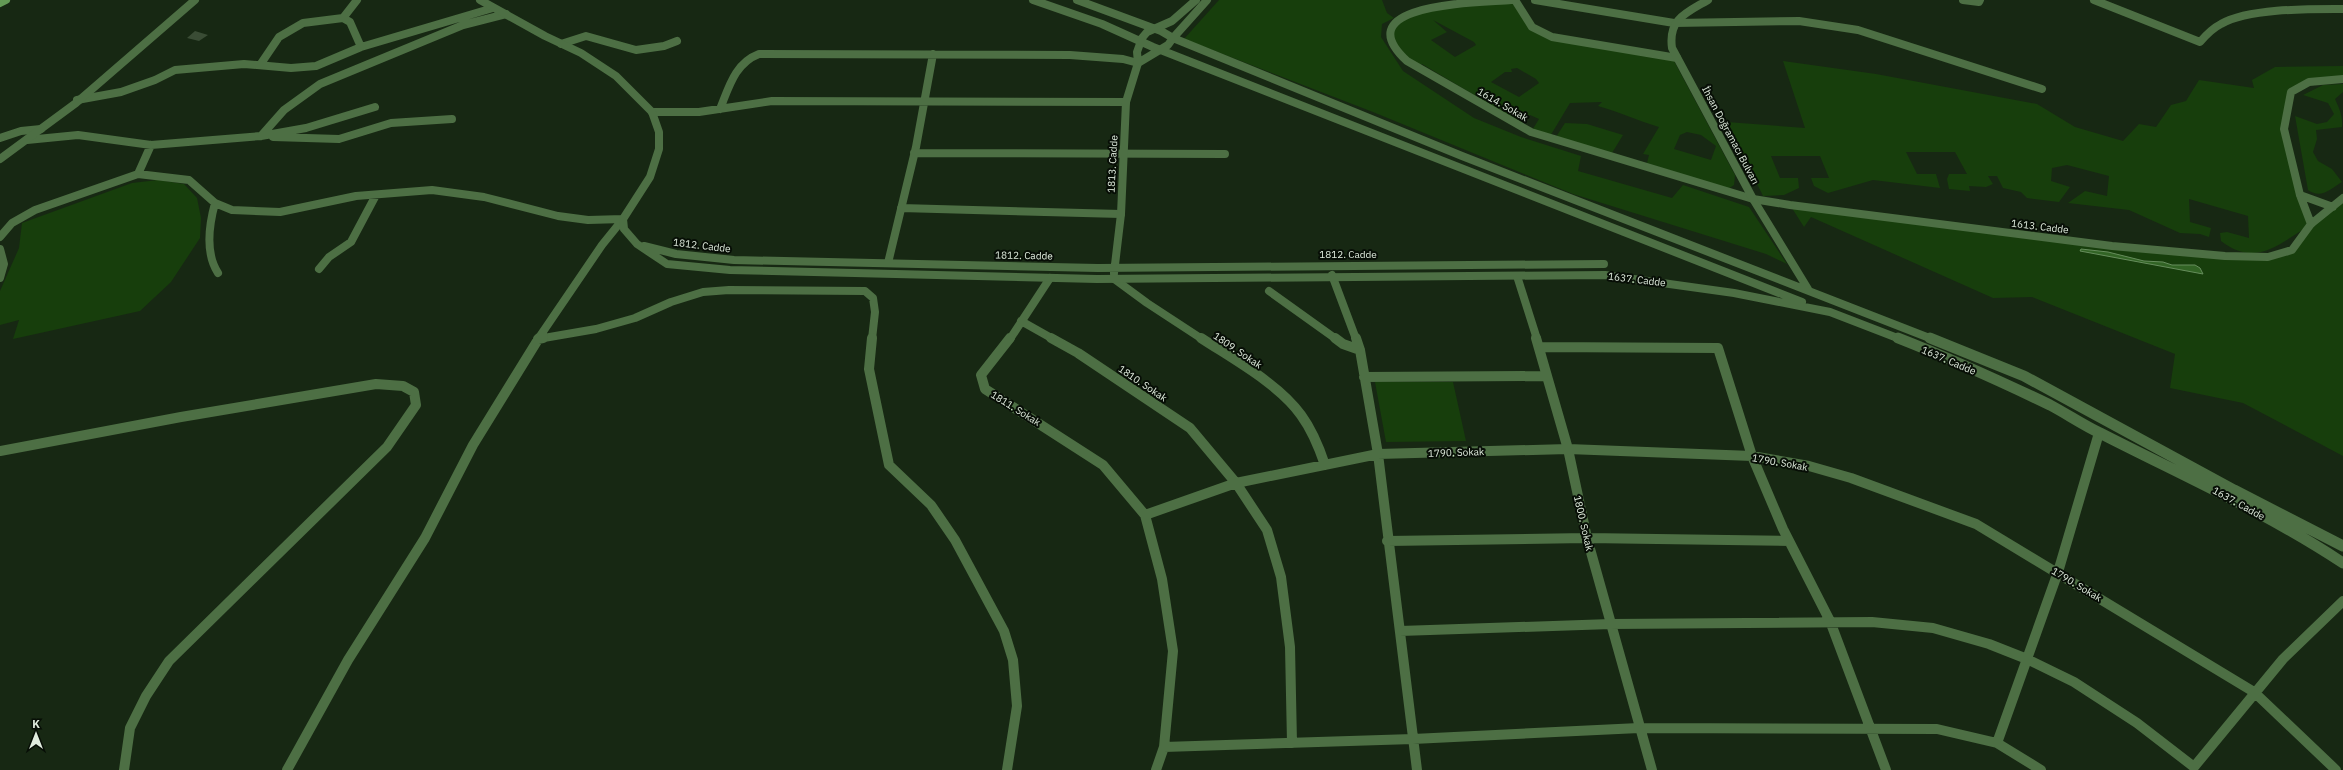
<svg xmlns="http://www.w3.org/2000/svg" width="2343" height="770" viewBox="0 0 2343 770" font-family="'IBM Plex Sans',sans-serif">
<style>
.green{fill:#173e0c;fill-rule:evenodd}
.water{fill:#326425;stroke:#668d5c}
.building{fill:#3a4c35}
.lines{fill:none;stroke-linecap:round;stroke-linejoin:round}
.minor-far1{stroke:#4d6f44;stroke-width:8}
.minor{stroke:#4d6f44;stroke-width:10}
.tertiary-far1{stroke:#4d6f44;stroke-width:8}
.tertiary{stroke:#4d6f44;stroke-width:11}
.secondary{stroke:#639a55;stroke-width:8}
.labels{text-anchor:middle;stroke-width:4;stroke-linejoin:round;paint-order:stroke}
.street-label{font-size:10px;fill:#e0ecde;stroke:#070e06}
</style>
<rect width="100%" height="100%" fill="#172813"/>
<!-- green -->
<path class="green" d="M 1219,0 L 1382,0 L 1387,13 L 1394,18 L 1382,24 L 1381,37 L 1403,71 L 1474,118 L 1521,137 L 1581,156 L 1578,171 L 1672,198 L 1683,185 L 1749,207 L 1787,264 L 1766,254 L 1573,194 L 1373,112 L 1184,39 Z
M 1511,0 L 1532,27 L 1553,37 L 1674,61 L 1735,175 L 1734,185 L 1728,189 L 1647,163 L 1649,155 L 1643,154 L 1659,127 C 1638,121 1620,112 1598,106 L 1602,102 L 1570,103 L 1549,138 L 1531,132 L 1539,119 L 1530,115 L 1518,125 L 1481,99 L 1422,64 L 1417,67 L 1393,47 L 1394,22 L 1408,13 ZM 1433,20 L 1474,42 L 1476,45 L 1455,57 L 1431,40 L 1447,32 ZM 1517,68 L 1536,79 L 1539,83 L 1519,97 L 1491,82 L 1505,72 L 1512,72 L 1511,69 ZM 1687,132 L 1701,135 L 1716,146 L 1711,160 L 1674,149 L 1680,135 Z
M 1783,61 L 1876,74 L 2037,104 L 2075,127 L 2123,141 L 2139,124 L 2156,127 L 2171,105 L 2186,101 L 2199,80 L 2254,88 L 2252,80 L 2275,67 L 2343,66 L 2343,79 L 2309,82 L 2291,92 L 2284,128 L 2311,224 L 2343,197 L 2343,456 L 2243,403 L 2170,388 L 2175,354 L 2032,297 L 1993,298 L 1811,217 L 1804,227 L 1790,205 L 2112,246 L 2268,257 L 2292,250 L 2310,225 C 2279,244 2256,268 2221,241 L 2220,233 L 2227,232 L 2249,238 L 2248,216 L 2189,199 L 2190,222 L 2211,228 L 2209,237 L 2200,234 L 2180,233 L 2129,210 L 2068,203 L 2085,191 L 2107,196 L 2109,176 L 2067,165 L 2052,168 L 2051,181 L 2070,187 L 2059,202 L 2027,198 L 2021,192 L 2003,188 L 1997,176 L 1988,176 L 1993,184 L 1986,187 L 1969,186 L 1970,191 L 1949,189 L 1947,179 L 1949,174 L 1967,174 L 1955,152 L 1906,152 L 1917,174 L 1936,174 L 1940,188 L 1873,180 L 1828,193 L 1814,186 L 1811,178 L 1829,178 L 1820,156 L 1771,156 L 1780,178 L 1798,178 L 1799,188 L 1784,195 L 1763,196 L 1727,122 L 1805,128 Z
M 2343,84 L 2343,92 L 2335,99 C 2339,108 2343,116 2342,127 L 2316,130 L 2317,139 L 2313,152 L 2318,161 L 2332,169 L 2342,182 C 2329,190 2321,199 2308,190 L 2295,116 L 2317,124 L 2327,122 L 2334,114 L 2328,103 L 2303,95 L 2323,85 Z
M 1565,123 L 1587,124 L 1623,135 L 1612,153 L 1554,140 Z
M 158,180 L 184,184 L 197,198 L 201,218 L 200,238 L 171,282 L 140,311 L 13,339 L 19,320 L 0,325 L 0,291 L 19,248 L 22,223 L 132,183 Z
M 1375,382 L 1453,382 L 1466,441 L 1386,442 Z"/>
<!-- water -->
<path class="water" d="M 2081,249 L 2108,252 L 2144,261 L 2163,262 L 2172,265 L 2195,265 L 2200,268 L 2203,274 L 2080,251 Z"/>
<!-- building -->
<path class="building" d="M 195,31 L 208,35 L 199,41 L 187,38 Z"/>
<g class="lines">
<!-- minor-far1 -->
<path class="minor-far1" d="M 1511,0 C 1482,3 1343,2 1407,61 L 1531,132 L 1753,199 L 1790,205 L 2112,246 L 2225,256 L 2268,257 L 2292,250 L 2311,224 L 2343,198
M 1515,0 L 1532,27 L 1552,37 L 1677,58
M 1535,0 L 1674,23 L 1799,21 L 1858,30 L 2042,89
M 1963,0 L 1979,2 L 1980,0
M 2094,0 L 2200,42 C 2206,35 2213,28 2221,24 C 2249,8 2311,9 2343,9
M 343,18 L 357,0
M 561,44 L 586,36 L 636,50 L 664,46 L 677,41
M 260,65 L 279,37 L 303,23 L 343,18 L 350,22 L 361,47
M 77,100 L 121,92 L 155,80 L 175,70 L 244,64 L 291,68 L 316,66 L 361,47 L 493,8
M 720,109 C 729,87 735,63 759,54 L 1070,55 L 1123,59 L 1138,63
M 652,112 L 699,112 L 772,101 L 1126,102
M 261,136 L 284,110 L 320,84 L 463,25 L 506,14
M 273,137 L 339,139 L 391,123 L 452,119
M 0,138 L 21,131 L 41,129
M 27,140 L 78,135 L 151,145 L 261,136 L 306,128 L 375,107
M 914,153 L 1225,154
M 138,174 L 151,145
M 2300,195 L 2333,207
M 215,203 C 209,225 205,253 218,273
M 901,208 L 1121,214
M 2311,224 L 2300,195 L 2284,129 L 2291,92 L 2309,82 L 2343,79
M 0,237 L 12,223 L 35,210 L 138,174 L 189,180 L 215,203 L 232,210 L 280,212 L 356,196 L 432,190 L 484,197 L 558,216 L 588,220 L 623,219
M 0,249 L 4,264 L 0,278
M 888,263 L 916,147 L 933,54
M 319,269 L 329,257 L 351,242 L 376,195
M 1332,275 L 1356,339
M 1517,276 L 1537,339
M 1113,278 L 1147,303 L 1202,339
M 1269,291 L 1336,339
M 1021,321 L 1053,339
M 538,339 L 596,329 L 635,318 L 671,302 L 703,292 L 729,290 L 865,291 L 873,298 L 875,312 L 872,339
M 538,339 L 602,245 L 623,219
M 1010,339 L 1050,278"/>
<!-- minor -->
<path class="minor" d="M 872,338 L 869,369 L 889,465 L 931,505 L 955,540 L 1004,631 L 1013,660 L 1017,706 L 1007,770
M 1010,338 L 981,375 L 985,389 L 1103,465 L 1145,515 L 1162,579 L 1173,651 L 1164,747 L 1413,739 L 1639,728 L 1937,729 L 1997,743 L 2027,659 L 2074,682 L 2137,723 L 2194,767 L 2283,659 L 2343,601
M 1051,338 L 1078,353 L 1190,428 L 1236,483 L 1267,530 L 1281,577 L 1290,647 L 1292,743
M 1201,338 C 1233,359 1279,384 1301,415 C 1312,430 1319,447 1325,465
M 1335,338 L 1343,344 L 1360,350
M 1356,338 L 1360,350 L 1378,454 L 1417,770
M 1536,338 L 1568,449 L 1587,538 L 1652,770
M 538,339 L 543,338
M 1539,347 L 1718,348 L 1752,456 L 1783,529 L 1830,621 L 1886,770
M 1364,377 L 1547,376
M 0,451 L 181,417 L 376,384 L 403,386 L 414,392 L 416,405 L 387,447 L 169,661 L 146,696 L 130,728 L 124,770
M 1145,515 L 1236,483 L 1378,454 L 1568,449 L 1752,456 L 1809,466 L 1851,478 L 1976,524 L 2254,692 L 2336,770
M 1387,541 L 1587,538 L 1789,541
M 1400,631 L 1611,624 L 1872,622 L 1933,628 L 1989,644 L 2027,659 L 2058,572 L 2099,433
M 1997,743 L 2041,770
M 287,770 L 348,660 L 425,538 L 473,445 L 539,338
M 1156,770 L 1164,747"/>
<!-- tertiary-far1 -->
<path class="tertiary-far1" d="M 480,0 L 545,36 L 581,53 L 616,76 L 652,112 L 659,132 L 659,149 L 650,177 L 623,219 L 624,229 L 637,244 L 667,264 L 730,270 L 1097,279 L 1605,275 L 1734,293 L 1830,312 L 1900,339
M 1033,0 L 1102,24 L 1153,47 L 1802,302
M 1077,0 L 1161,31 L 1173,38 L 1168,45 L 1138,63
M 1207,0 L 1173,38 L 1462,156 L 1932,339
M 1708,0 C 1686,13 1668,19 1672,48 L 1753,199 L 1808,289
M 0,159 L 76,103 L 195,0
M 644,246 L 676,254 L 734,260 L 1098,268 L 1604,264
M 1114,273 L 1121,214 L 1126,102 L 1138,63 L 1137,52 L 1142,38 L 1147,32 L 1172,21 L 1196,0"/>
<!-- tertiary -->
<path class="tertiary" d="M 1898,338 C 1949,358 2000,381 2050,405 C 2067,414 2083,425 2100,433 C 2182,475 2266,512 2343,563
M 1930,338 L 2024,376 L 2234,490 L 2343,546"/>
<!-- secondary -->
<path class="secondary" d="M 0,3 L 6,0"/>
</g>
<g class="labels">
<!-- street labels -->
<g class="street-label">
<text transform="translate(1503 104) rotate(30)" y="4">1614. Sokak</text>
<text transform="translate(1731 135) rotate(62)" y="4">İhsan Doğramacı Bulvarı</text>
<text transform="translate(1112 164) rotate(-87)" y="4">1813. Cadde</text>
<text transform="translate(2040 226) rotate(7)" y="4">1613. Cadde</text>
<text transform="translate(702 245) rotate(7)" y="4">1812. Cadde</text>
<text x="1348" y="258">1812. Cadde</text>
<text transform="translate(1024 255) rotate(1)" y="4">1812. Cadde</text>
<text transform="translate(1637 279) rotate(7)" y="4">1637. Cadde</text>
<text transform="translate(1238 350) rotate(34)" y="4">1809. Sokak</text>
<text transform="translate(1949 360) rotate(23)" y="4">1637. Cadde</text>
<text transform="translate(1143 383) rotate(34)" y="4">1810. Sokak</text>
<text transform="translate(1016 408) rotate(32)" y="4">1811. Sokak</text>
<text transform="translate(1456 452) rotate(-2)" y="4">1790. Sokak</text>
<text transform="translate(1780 462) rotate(10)" y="4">1790. Sokak</text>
<text transform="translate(2239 503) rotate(29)" y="4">1637. Cadde</text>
<text transform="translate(1584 523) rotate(77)" y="4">1800. Sokak</text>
<text transform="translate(2077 584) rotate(31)" y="4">1790. Sokak</text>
</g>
</g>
<!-- north arrow -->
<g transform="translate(36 734)" stroke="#070e06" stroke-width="3" paint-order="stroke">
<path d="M0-3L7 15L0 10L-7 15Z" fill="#e0ecde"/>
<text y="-6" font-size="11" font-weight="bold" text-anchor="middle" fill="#e0ecde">K</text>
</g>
</svg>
